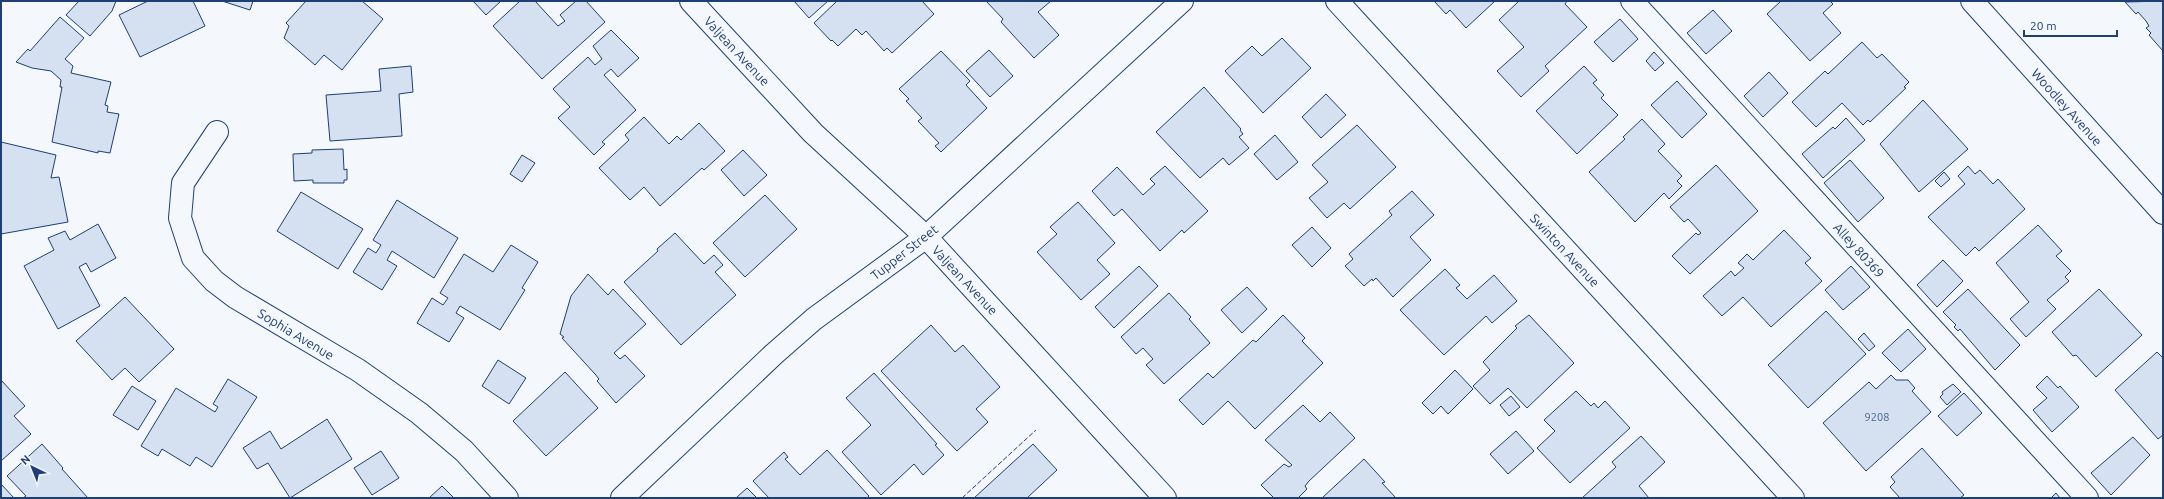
<svg xmlns="http://www.w3.org/2000/svg" width="2164" height="499" viewBox="0 0 2164 499" font-family="Ubuntu,sans-serif">
<style>
.building{fill:#d5e0f0;stroke:#1d3f73}
.lines{fill:none;stroke-linecap:round;stroke-linejoin:round}
.minor-casing{stroke:#1d3f73;stroke-width:24}
.major-casing{stroke:#1d3f73;stroke-width:24}
.minor{stroke:#f4f7fb;stroke-width:22}
.major{stroke:#f4f7fb;stroke-width:22}
.fence{stroke:#1d3f73;stroke-width:1;stroke-dasharray:5 2;stroke-linecap:butt}
.labels{text-anchor:middle;stroke-width:3;stroke-linejoin:round;paint-order:stroke}
.number-label{font-size:11px;fill:#4b6792}
.street-label{font-size:13px;fill:#1d3f73;stroke:#f4f7fb}
</style>
<rect width="100%" height="100%" fill="#f4f7fb"/>
<!-- building -->
<path class="building" d="M 79,1 L 116,1 L 112,11 L 90,36 L 66,15 Z
M 148,1 L 193,1 L 205,26 L 140,57 L 119,15 Z
M 222,1 L 253,1 L 250,10 Z
M 306,1 L 362,1 L 383,19 L 342,70 L 324,55 L 315,65 L 284,38 L 289,26 L 286,23 Z
M 473,1 L 501,1 L 486,15 Z
M 520,1 L 535,1 L 558,26 L 565,21 L 560,15 L 576,1 L 586,1 L 605,22 L 542,79 L 493,26 Z
M 794,1 L 828,1 L 809,18 Z
M 837,1 L 922,1 L 934,14 L 892,53 L 887,48 L 884,51 L 866,31 L 862,35 L 856,29 L 838,46 L 832,40 L 831,41 L 814,23 Z
M 986,1 L 1051,1 L 1038,12 L 1059,35 L 1034,58 L 1001,22 L 1003,19 Z
M 1434,1 L 1495,1 L 1466,28 L 1450,10 L 1446,14 Z
M 1519,1 L 1567,1 L 1565,4 L 1587,27 L 1545,66 L 1549,71 L 1521,97 L 1497,71 L 1524,47 L 1499,20 Z
M 1781,1 L 1830,1 L 1833,4 L 1823,13 L 1841,33 L 1810,61 L 1767,14 Z
M 2163,1 L 2163,51 L 2149,35 L 2151,33 L 2146,28 L 2149,26 L 2146,21 L 2138,12 L 2136,14 L 2125,2 Z
M 1713,10 L 1732,31 L 1706,54 L 1687,33 Z
M 60,17 L 84,38 L 65,59 L 73,66 L 71,73 L 111,82 L 105,105 L 108,106 L 107,112 L 119,114 L 110,153 L 98,151 L 98,153 L 52,142 L 62,87 L 60,87 L 61,80 L 51,71 L 32,68 L 16,62 L 28,49 L 30,51 Z
M 1620,19 L 1638,39 L 1613,62 L 1594,42 Z
M 611,30 L 639,58 L 618,77 L 611,69 L 604,75 L 636,110 L 602,142 L 605,144 L 594,155 L 558,118 L 570,107 L 553,89 L 588,57 L 595,65 L 602,59 L 593,46 Z
M 1282,38 L 1311,68 L 1263,113 L 1225,71 L 1252,46 L 1262,56 Z
M 1862,42 L 1877,58 L 1882,54 L 1909,82 L 1904,87 L 1906,88 L 1870,122 L 1868,120 L 1863,125 L 1842,103 L 1816,127 L 1792,102 L 1825,71 L 1828,74 Z
M 989,50 L 1013,76 L 990,97 L 966,71 Z
M 941,51 L 970,81 L 966,85 L 987,108 L 941,152 L 935,146 L 939,143 L 918,121 L 922,118 L 906,101 L 909,99 L 899,89 Z
M 1654,52 L 1664,63 L 1655,71 L 1646,61 Z
M 411,66 L 413,92 L 399,94 L 402,136 L 330,141 L 326,95 L 381,91 L 379,69 Z
M 1584,66 L 1597,80 L 1593,83 L 1604,95 L 1601,98 L 1618,115 L 1577,154 L 1536,111 Z
M 1769,72 L 1788,93 L 1763,117 L 1744,96 Z
M 1677,81 L 1707,114 L 1682,138 L 1651,105 Z
M 1204,87 L 1241,129 L 1240,130 L 1243,134 L 1239,137 L 1249,148 L 1229,165 L 1223,158 L 1200,178 L 1156,132 Z
M 1326,94 L 1346,115 L 1321,138 L 1302,117 Z
M 1923,100 L 1968,149 L 1919,192 L 1880,144 Z
M 644,117 L 669,144 L 677,136 L 681,140 L 699,123 L 725,151 L 704,170 L 702,168 L 660,206 L 644,187 L 630,200 L 599,168 L 629,140 L 625,135 Z
M 1846,118 L 1865,140 L 1823,178 L 1802,154 L 1833,127 L 1835,129 Z
M 1642,119 L 1665,144 L 1658,151 L 1682,176 L 1677,181 L 1682,186 L 1669,199 L 1664,193 L 1635,222 L 1589,172 L 1625,139 L 1623,137 Z
M 1357,125 L 1396,167 L 1350,209 L 1344,203 L 1327,218 L 1309,198 L 1328,182 L 1312,165 Z
M 1275,135 L 1298,162 L 1277,180 L 1254,154 Z
M 1,142 L 56,155 L 51,178 L 59,177 L 68,222 L 1,234 Z
M 343,149 L 344,170 L 347,169 L 347,180 L 344,180 L 344,183 L 313,183 L 313,180 L 294,181 L 293,154 L 312,153 L 312,150 Z
M 743,150 L 767,175 L 744,196 L 721,170 Z
M 522,155 L 535,163 L 522,182 L 510,174 Z
M 1850,160 L 1884,198 L 1858,222 L 1824,183 Z
M 1716,165 L 1758,211 L 1690,274 L 1672,256 L 1696,233 L 1698,235 L 1701,233 L 1688,219 L 1684,222 L 1670,207 Z
M 1165,166 L 1208,211 L 1184,233 L 1182,230 L 1160,251 L 1122,209 L 1114,216 L 1092,191 L 1117,167 L 1143,195 L 1155,184 L 1150,179 Z
M 1968,166 L 1975,174 L 1980,170 L 1993,184 L 1998,179 L 2025,209 L 1979,251 L 1975,247 L 1966,256 L 1928,217 L 1965,184 L 1958,176 Z
M 1944,172 L 1950,179 L 1941,187 L 1935,181 Z
M 1412,191 L 1434,215 L 1410,237 L 1431,260 L 1393,297 L 1376,278 L 1373,281 L 1372,279 L 1364,286 L 1345,266 L 1353,259 L 1349,254 L 1392,215 L 1389,211 Z
M 301,192 L 363,229 L 338,269 L 277,231 Z
M 765,195 L 797,229 L 745,277 L 713,243 Z
M 397,200 L 458,238 L 434,278 L 392,251 L 387,260 L 397,266 L 382,290 L 353,272 L 368,248 L 376,253 L 381,245 L 373,240 Z
M 1078,202 L 1115,243 L 1097,260 L 1110,274 L 1081,300 L 1037,252 L 1057,234 L 1050,227 Z
M 98,224 L 116,258 L 91,272 L 86,263 L 79,267 L 100,306 L 58,329 L 24,266 L 54,250 L 48,238 L 65,231 L 70,240 Z
M 2038,225 L 2062,251 L 2056,256 L 2071,271 L 2065,277 L 2069,281 L 2047,300 L 2056,309 L 2026,337 L 2010,319 L 2029,302 L 1996,263 Z
M 1312,227 L 1331,248 L 1312,267 L 1292,245 Z
M 1784,230 L 1811,258 L 1805,263 L 1822,281 L 1771,327 L 1743,297 L 1722,316 L 1703,296 L 1731,271 L 1735,276 L 1744,268 L 1738,263 L 1747,254 L 1753,260 Z
M 675,233 L 704,264 L 714,255 L 723,265 L 715,272 L 736,295 L 681,345 L 624,282 L 658,251 L 657,249 Z
M 511,245 L 538,262 L 522,288 L 525,290 L 500,330 L 460,306 L 456,313 L 464,318 L 449,342 L 417,323 L 432,298 L 443,305 L 448,298 L 440,293 L 464,254 L 493,272 Z
M 1943,260 L 1963,281 L 1937,307 L 1917,285 Z
M 1139,266 L 1158,286 L 1114,328 L 1095,307 Z
M 1851,266 L 1870,287 L 1843,310 L 1825,290 Z
M 1445,269 L 1460,285 L 1456,288 L 1467,299 L 1494,275 L 1517,301 L 1492,323 L 1486,316 L 1444,355 L 1400,310 Z
M 588,274 L 608,295 L 613,289 L 646,324 L 614,353 L 620,359 L 625,355 L 645,376 L 616,403 L 597,381 L 599,379 L 595,374 L 562,338 L 564,337 L 560,334 L 571,296 Z
M 1247,287 L 1267,309 L 1242,333 L 1221,310 Z
M 1968,289 L 2020,345 L 1995,370 L 1960,329 L 1958,331 L 1954,327 L 1956,325 L 1943,312 Z
M 2099,289 L 2142,335 L 2096,377 L 2076,355 L 2073,356 L 2052,332 Z
M 1169,293 L 1191,317 L 1189,319 L 1210,343 L 1164,384 L 1146,365 L 1153,359 L 1143,348 L 1136,354 L 1121,337 Z
M 125,297 L 174,349 L 139,382 L 125,368 L 112,380 L 76,341 Z
M 1826,311 L 1866,354 L 1808,408 L 1768,365 Z
M 1283,315 L 1305,338 L 1302,341 L 1323,363 L 1255,429 L 1228,401 L 1203,425 L 1179,400 L 1208,373 L 1213,378 L 1253,340 L 1256,342 Z
M 1529,315 L 1574,363 L 1527,408 L 1508,388 L 1490,404 L 1473,386 L 1490,370 L 1483,362 L 1517,328 L 1515,326 Z
M 931,325 L 955,352 L 963,345 L 1000,387 L 976,409 L 988,422 L 957,451 L 881,371 Z
M 1908,329 L 1926,349 L 1901,372 L 1882,353 Z
M 1864,333 L 1875,346 L 1869,351 L 1858,339 Z
M 2157,352 L 2163,358 L 2163,435 L 2158,439 L 2115,390 Z
M 498,360 L 526,378 L 509,404 L 482,386 Z
M 1455,370 L 1473,389 L 1448,414 L 1441,406 L 1433,414 L 1422,403 Z
M 565,372 L 598,408 L 546,456 L 513,421 Z
M 874,373 L 937,444 L 935,445 L 944,455 L 923,475 L 914,464 L 881,495 L 842,452 L 871,425 L 846,398 Z
M 1891,375 L 1896,380 L 1908,380 L 1915,388 L 1912,391 L 1931,412 L 1866,471 L 1823,423 L 1869,382 L 1876,389 Z
M 2047,376 L 2058,388 L 2060,386 L 2079,407 L 2052,432 L 2033,410 L 2047,398 L 2036,387 Z
M 228,379 L 257,397 L 212,467 L 196,457 L 190,466 L 162,449 L 158,456 L 141,446 L 176,388 L 215,412 L 218,407 L 213,404 Z
M 1,380 L 25,406 L 14,416 L 31,434 L 1,461 Z
M 1953,384 L 1961,392 L 1947,405 L 1940,397 L 1943,394 L 1942,392 Z
M 132,386 L 156,401 L 138,430 L 113,415 Z
M 1576,391 L 1591,406 L 1594,403 L 1598,408 L 1605,401 L 1630,428 L 1570,483 L 1537,448 L 1555,431 L 1544,420 Z
M 1964,393 L 1982,413 L 1957,436 L 1938,416 Z
M 1511,396 L 1520,407 L 1509,416 L 1500,405 Z
M 1303,405 L 1320,422 L 1330,412 L 1355,438 L 1309,481 L 1305,486 L 1307,489 L 1298,498 L 1274,498 L 1261,485 L 1284,464 L 1289,467 L 1292,465 L 1265,440 Z
M 327,419 L 352,459 L 290,498 L 268,463 L 257,469 L 243,448 L 270,431 L 281,449 Z
M 1516,431 L 1534,451 L 1508,474 L 1490,454 Z
M 1641,436 L 1665,462 L 1639,486 L 1649,498 L 1582,498 L 1616,467 L 1612,462 Z
M 2133,437 L 2150,455 L 2111,495 L 2091,473 Z
M 42,444 L 63,468 L 62,469 L 88,498 L 23,498 L 26,496 L 7,476 Z
M 1033,444 L 1057,470 L 1027,498 L 974,498 Z
M 1922,448 L 1964,495 L 1960,498 L 1900,498 L 1890,487 L 1895,482 L 1891,477 Z
M 827,450 L 869,496 L 867,498 L 769,498 L 753,481 L 784,452 L 788,457 L 785,459 L 800,475 Z
M 381,451 L 399,478 L 372,495 L 354,468 Z
M 1364,459 L 1385,482 L 1382,483 L 1396,498 L 1322,498 Z
M 1,484 L 14,498 L 1,498 Z
M 442,486 L 454,498 L 429,498 Z
M 747,488 L 757,498 L 736,498 Z
M 2056,493 L 2060,498 L 2051,498 Z"/>
<g class="lines">
<!-- minor casing -->
<g class="minor-casing">
<path id="minor" d="M 691,1 L 813,133 L 926,237 L 1165,498
M 1337,1 L 1793,498
M 1632,1 L 2087,498
M 217,132 L 183,183 L 180,218 L 193,258 L 214,281 L 235,297 L 358,370 L 419,413 L 464,451 L 507,498
M 622,498 L 774,354 L 814,319 L 926,237 L 1182,1"/>
</g>
<!-- major casing -->
<g class="major-casing">
<path id="major" d="M 1972,1 L 2163,213"/>
</g>
<!-- minor -->
<use href="#minor" class="minor"/>
<!-- major -->
<use href="#major" class="major"/>
<!-- fence -->
<path class="fence" d="M 962,498 L 1036,430"/>
</g>
<g class="labels">
<!-- number labels -->
<g class="number-label">
<text x="1877" y="421">9208</text>
</g>
<!-- street labels -->
<g class="street-label">
<text transform="translate(737 51) rotate(47)" y="5">Valjean Avenue</text>
<text transform="translate(2067 107) rotate(48)" y="5">Woodley Avenue</text>
<text transform="translate(1565 250) rotate(47)" y="5">Swinton Avenue</text>
<text transform="translate(1859 250) rotate(48)" y="5">Alley 80369</text>
<text transform="translate(904 252) rotate(-38)" y="5">Tupper Street</text>
<text transform="translate(965 280) rotate(47)" y="5">Valjean Avenue</text>
<text transform="translate(296 334) rotate(31)" y="5">Sophia Avenue</text>
</g>
</g>
<!-- border -->
<rect width="2164" height="499" fill="none" stroke="#1d3f73" stroke-width="4"/>
<!-- north arrow -->
<g transform="translate(32 467) rotate(317)" stroke="#f4f7fb" stroke-width="3" paint-order="stroke">
<path d="M0-3L7 15L0 10L-7 15Z" fill="#1d3f73"/>
<text y="-6" font-size="11" font-weight="bold" text-anchor="middle" fill="#1d3f73">N</text>
</g>
<!-- scale -->
<path d="M2024 30v6h93v-6" fill="none" stroke="#1d3f73" stroke-width="2"/>
<text x="2030" y="30" font-size="12" fill="#1d3f73" stroke="#f4f7fb" stroke-width="3" paint-order="stroke">20 m</text>
</svg>
